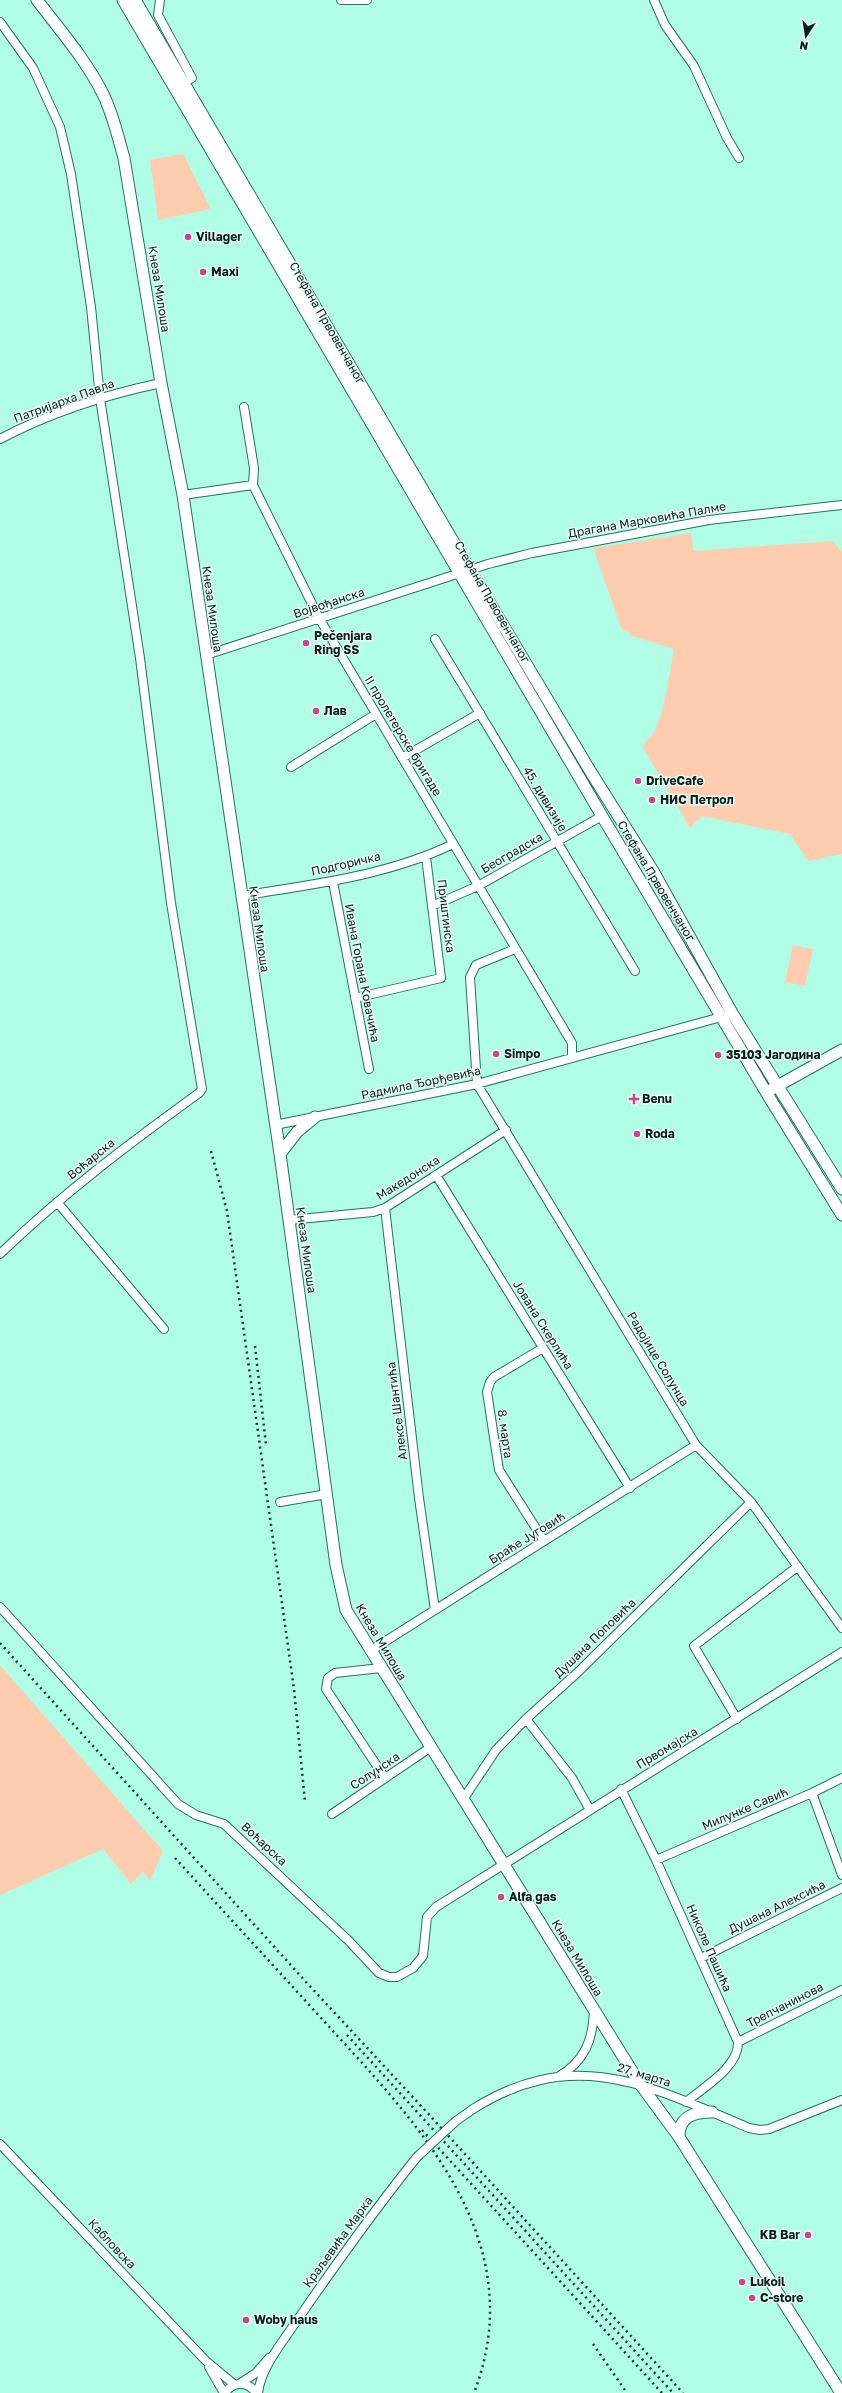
<svg xmlns="http://www.w3.org/2000/svg" width="842" height="2393" viewBox="0 0 842 2393" font-family="'Golos Text',sans-serif">
<style>
.green{fill:#fecdaf}
.lines{fill:none;stroke-linecap:round;stroke-linejoin:round}
.street-casing{stroke:#22725f;stroke-width:10}
.secondary-casing{stroke:#22725f;stroke-width:13}
.street{stroke:#fff;stroke-width:8}
.secondary{stroke:#fff;stroke-width:11}
.rail{stroke:#163c32;stroke-width:2.5;stroke-dasharray:2 4;stroke-linecap:butt}
.street-bridge-casing{stroke:#22725f;stroke-width:10;stroke-linecap:butt}
.street-bridge{stroke:#fff;stroke-width:8}
.poi-dot{fill:#cb4587;stroke:#eefcf7;stroke-width:1.5}
.labels{text-anchor:middle;stroke-width:3;stroke-linejoin:round;paint-order:stroke}
.poi-label{font-size:12px;font-weight:bold;fill:#012119;stroke:#eefcf7;text-anchor:start}
.street-label{font-size:12px;fill:#012119;stroke:#eefcf7}
</style>
<rect width="100%" height="100%" fill="#b1fee6"/>
<!-- green -->
<path class="green" d="M 183,154 L 211,209 L 158,220 L 150,160 Z
M 691,533 L 694,551 L 833,541 L 842,552 L 842,854 L 808,861 L 790,834 L 702,816 L 690,828 L 643,748 C 645,738 653,737 656,728 C 666,704 669,675 674,649 L 632,636 L 621,627 L 593,548 Z
M 793,945 L 813,949 L 805,986 L 785,982 Z
M 0,1665 L 163,1851 L 150,1881 L 143,1872 L 131,1884 L 103,1849 L 0,1895 Z"/>
<g class="lines">
<!-- street casing -->
<g class="street-casing">
<path id="street" d="M 160,0 L 158,15 L 192,78 L 183,83
M 341,0 L 367,0
M 654,0 L 665,25 L 694,66 L 727,138 L 739,158
M 0,22 L 33,68 L 60,127 L 71,174 L 91,307 L 100,398 L 140,658 L 171,903 L 202,1089 L 199,1093 C 130,1143 62,1194 0,1254
M 244,407 L 254,468 L 253,485
M 0,439 C 51,412 104,395 161,383
M 183,495 L 253,485 L 319,618 L 572,1043 L 572,1057
M 435,639 L 635,971
M 206,655 L 488,564 L 532,553 L 709,520 L 842,505
M 402,758 L 480,713
M 291,767 L 376,714
M 333,882 L 369,1069
M 241,896 C 313,884 387,876 453,844
M 432,906 L 478,886 L 602,816
M 515,949 L 476,965 L 470,977 L 477,1084 L 696,1445 L 751,1502 L 842,1628
M 355,998 L 441,978 L 426,857
M 275,1125 L 477,1084 L 725,1016
M 436,1175 L 630,1488
M 57,1202 L 164,1329
M 385,1208 L 419,1498 L 435,1610
M 289,1220 L 373,1212 L 385,1208 L 506,1130
M 543,1348 L 494,1377 L 490,1382 L 487,1392 L 499,1470 L 544,1541
M 280,1502 L 327,1494
M 0,1607 L 178,1804 L 196,1815 L 224,1824 L 349,1941 L 379,1973 L 389,1977 L 397,1977 L 413,1968 L 423,1956 L 427,1917 L 436,1907 L 842,1652
M 370,1651 L 696,1445
M 381,1668 L 335,1673 L 328,1678 L 326,1689 L 385,1778
M 526,1719 L 572,1778 L 590,1810
M 737,1719 L 694,1646 L 797,1567
M 621,1789 L 656,1860 L 738,2042 C 739,2067 704,2087 686,2102
M 812,1793 L 842,1875
M 464,1798 L 496,1750 L 526,1719 L 577,1673 L 751,1502
M 332,1814 L 431,1747
M 656,1860 L 812,1793 L 842,1778
M 701,1958 L 842,1888
M 738,2042 L 842,1990
M 558,2077 C 585,2061 593,2040 594,2010
M 473,2109 C 575,2045 650,2086 749,2128 L 760,2130 L 769,2129 L 842,2100
M 0,2144 L 206,2361 L 235,2385
M 209,2367 L 224,2393
M 239,2384 L 256,2373 L 269,2358
M 225,2393 C 233,2381 248,2381 256,2393
M 258,2393 C 261,2367 284,2340 298,2319 C 336,2264 375,2209 417,2157"/>
</g>
<!-- secondary casing -->
<g class="secondary-casing">
<path id="secondary" d="M 37,0 C 60,30 86,60 103,94 C 113,114 118,137 124,158 L 161,383 L 183,495 L 280,1154 L 336,1565 L 346,1610 L 640,2084 L 679,2137 L 841,2393
M 123,0 L 602,816 L 766,1092 L 842,1215
M 135,0 L 470,570 L 592,774 L 653,871 L 732,1013 L 842,1189
M 772,1089 L 842,1050
M 280,1154 L 297,1132 L 315,1117
M 679,2137 C 679,2116 694,2112 712,2112"/>
</g>
<!-- street -->
<use href="#street" class="street"/>
<!-- secondary -->
<use href="#secondary" class="secondary"/>
<!-- rail -->
<path class="rail" d="M 211,1151 L 227,1211 L 294,1689 L 305,1802
M 255,1346 L 266,1445
M 0,1643 L 306,1982 L 423,2108 L 683,2393
M 175,1858 C 224,1912 273,1965 322,2019 C 417,2123 533,2239 474,2393
M 347,2035 L 673,2393
M 422,2130 L 662,2393
M 593,2344 L 627,2393"/>
<!-- street-bridge casing -->
<g class="street-bridge-casing">
<path id="street-bridge" d="M 417,2157 L 456,2121 L 473,2109"/>
</g>
<!-- street-bridge -->
<use href="#street-bridge" class="street-bridge"/>
</g>
<!-- markers -->
<g class="poi-dot">
<circle cx="188" cy="237" r="4"/>
<circle cx="203" cy="272" r="4"/>
<circle cx="306" cy="643" r="4"/>
<circle cx="316" cy="711" r="4"/>
<circle cx="638" cy="781" r="4"/>
<circle cx="652" cy="800" r="4"/>
<circle cx="496" cy="1054" r="4"/>
<circle cx="718" cy="1055" r="4"/>
<path d="M632 1093h4v4h4v4h-4v4h-4v-4h-4v-4h4z"/>
<circle cx="637" cy="1134" r="4"/>
<circle cx="501" cy="1897" r="4"/>
<circle cx="808" cy="2235" r="4"/>
<circle cx="742" cy="2282" r="4"/>
<circle cx="752" cy="2298" r="4"/>
<circle cx="246" cy="2320" r="4"/>
</g>
<g class="labels">
<!-- poi labels -->
<g class="poi-label">
<text x="196" y="241">Villager</text>
<text x="211" y="276">Maxi</text>
<text x="314" y="640">Pečenjara<tspan x="314" dy="14">Ring SS</tspan></text>
<text x="324" y="715">Лав</text>
<text x="646" y="785">DriveCafe</text>
<text x="660" y="804">НИС Петрол</text>
<text x="504" y="1058">Simpo</text>
<text x="726" y="1059">35103 Јагодина</text>
<text x="642" y="1103">Benu</text>
<text x="645" y="1138">Roda</text>
<text x="509" y="1901">Alfa gas</text>
<text x="800" y="2239" text-anchor="end">KB Bar</text>
<text x="750" y="2286">Lukoil</text>
<text x="760" y="2302">C-store</text>
<text x="254" y="2324">Woby haus</text>
</g>
<!-- street labels -->
<g class="street-label">
<text transform="translate(159 289) rotate(81)" y="4">Кнеза Милоша</text>
<text transform="translate(327 323) rotate(60)" y="4">Стефана Првовенчаног</text>
<text transform="translate(64 401) rotate(-20)" y="4">Патријарха Павла</text>
<text transform="translate(647 520) rotate(-10)" y="4">Драгана Марковића Палме</text>
<text transform="translate(492 602) rotate(60)" y="4">Стефана Првовенчаног</text>
<text transform="translate(329 603) rotate(-18)" y="4">Војвођанска</text>
<text transform="translate(212 609) rotate(82)" y="4">Кнеза Милоша</text>
<text transform="translate(403 736) rotate(59)" y="4">II пролетерске бригаде</text>
<text transform="translate(545 799) rotate(59)" y="4">45. дивизије</text>
<text transform="translate(512 853) rotate(-30)" y="4">Београдска</text>
<text transform="translate(346 864) rotate(-13)" y="4">Подгоричка</text>
<text transform="translate(656 881) rotate(59)" y="4">Стефана Првовенчаног</text>
<text transform="translate(446 916) rotate(83)" y="4">Приштинска</text>
<text transform="translate(259 929) rotate(82)" y="4">Кнеза Милоша</text>
<text transform="translate(362 973) rotate(79)" y="4">Ивана Горана Ковачића</text>
<text transform="translate(421 1083) rotate(-12)" y="4">Радмила Ђорђевића</text>
<text transform="translate(91 1159) rotate(-39)" y="4">Воћарска</text>
<text transform="translate(408 1178) rotate(-32)" y="4">Македонска</text>
<text transform="translate(306 1250) rotate(82)" y="4">Кнеза Милоша</text>
<text transform="translate(543 1325) rotate(58)" y="4">Јована Скерлића</text>
<text transform="translate(658 1359) rotate(59)" y="4">Радојице Солунца</text>
<text transform="translate(397 1411) rotate(-97)" y="4">Алексе Шантића</text>
<text transform="translate(505 1434) rotate(82)" y="4">8. марта</text>
<text transform="translate(527 1538) rotate(-32)" y="4">Браће Југовић</text>
<text transform="translate(595 1638) rotate(-44)" y="4">Душана Поповића</text>
<text transform="translate(381 1642) rotate(59)" y="4">Кнеза Милоша</text>
<text transform="translate(667 1748) rotate(-31)" y="4">Првомајска</text>
<text transform="translate(375 1771) rotate(-34)" y="4">Солунска</text>
<text transform="translate(745 1809) rotate(-23)" y="4">Милунке Савић</text>
<text transform="translate(264 1844) rotate(43)" y="4">Воћарска</text>
<text transform="translate(777 1907) rotate(-26)" y="4">Душана Алексића</text>
<text transform="translate(709 1948) rotate(66)" y="4">Николе Пашића</text>
<text transform="translate(577 1958) rotate(59)" y="4">Кнеза Милоша</text>
<text transform="translate(785 2005) rotate(-27)" y="4">Трепчанинова</text>
<text transform="translate(644 2075) rotate(17)" y="4">27. марта</text>
<text transform="translate(338 2242) rotate(-54)" y="4">Краљевића Марка</text>
<text transform="translate(112 2244) rotate(47)" y="4">Кабловска</text>
</g>
</g>
<!-- north arrow -->
<g transform="translate(806 36) rotate(192)" stroke="#eefcf7" stroke-width="3" paint-order="stroke">
<path d="M0-3L7 15L0 10L-7 15Z" fill="#012119"/>
<text y="-6" font-size="11" font-weight="bold" text-anchor="middle" fill="#012119">N</text>
</g>
</svg>
